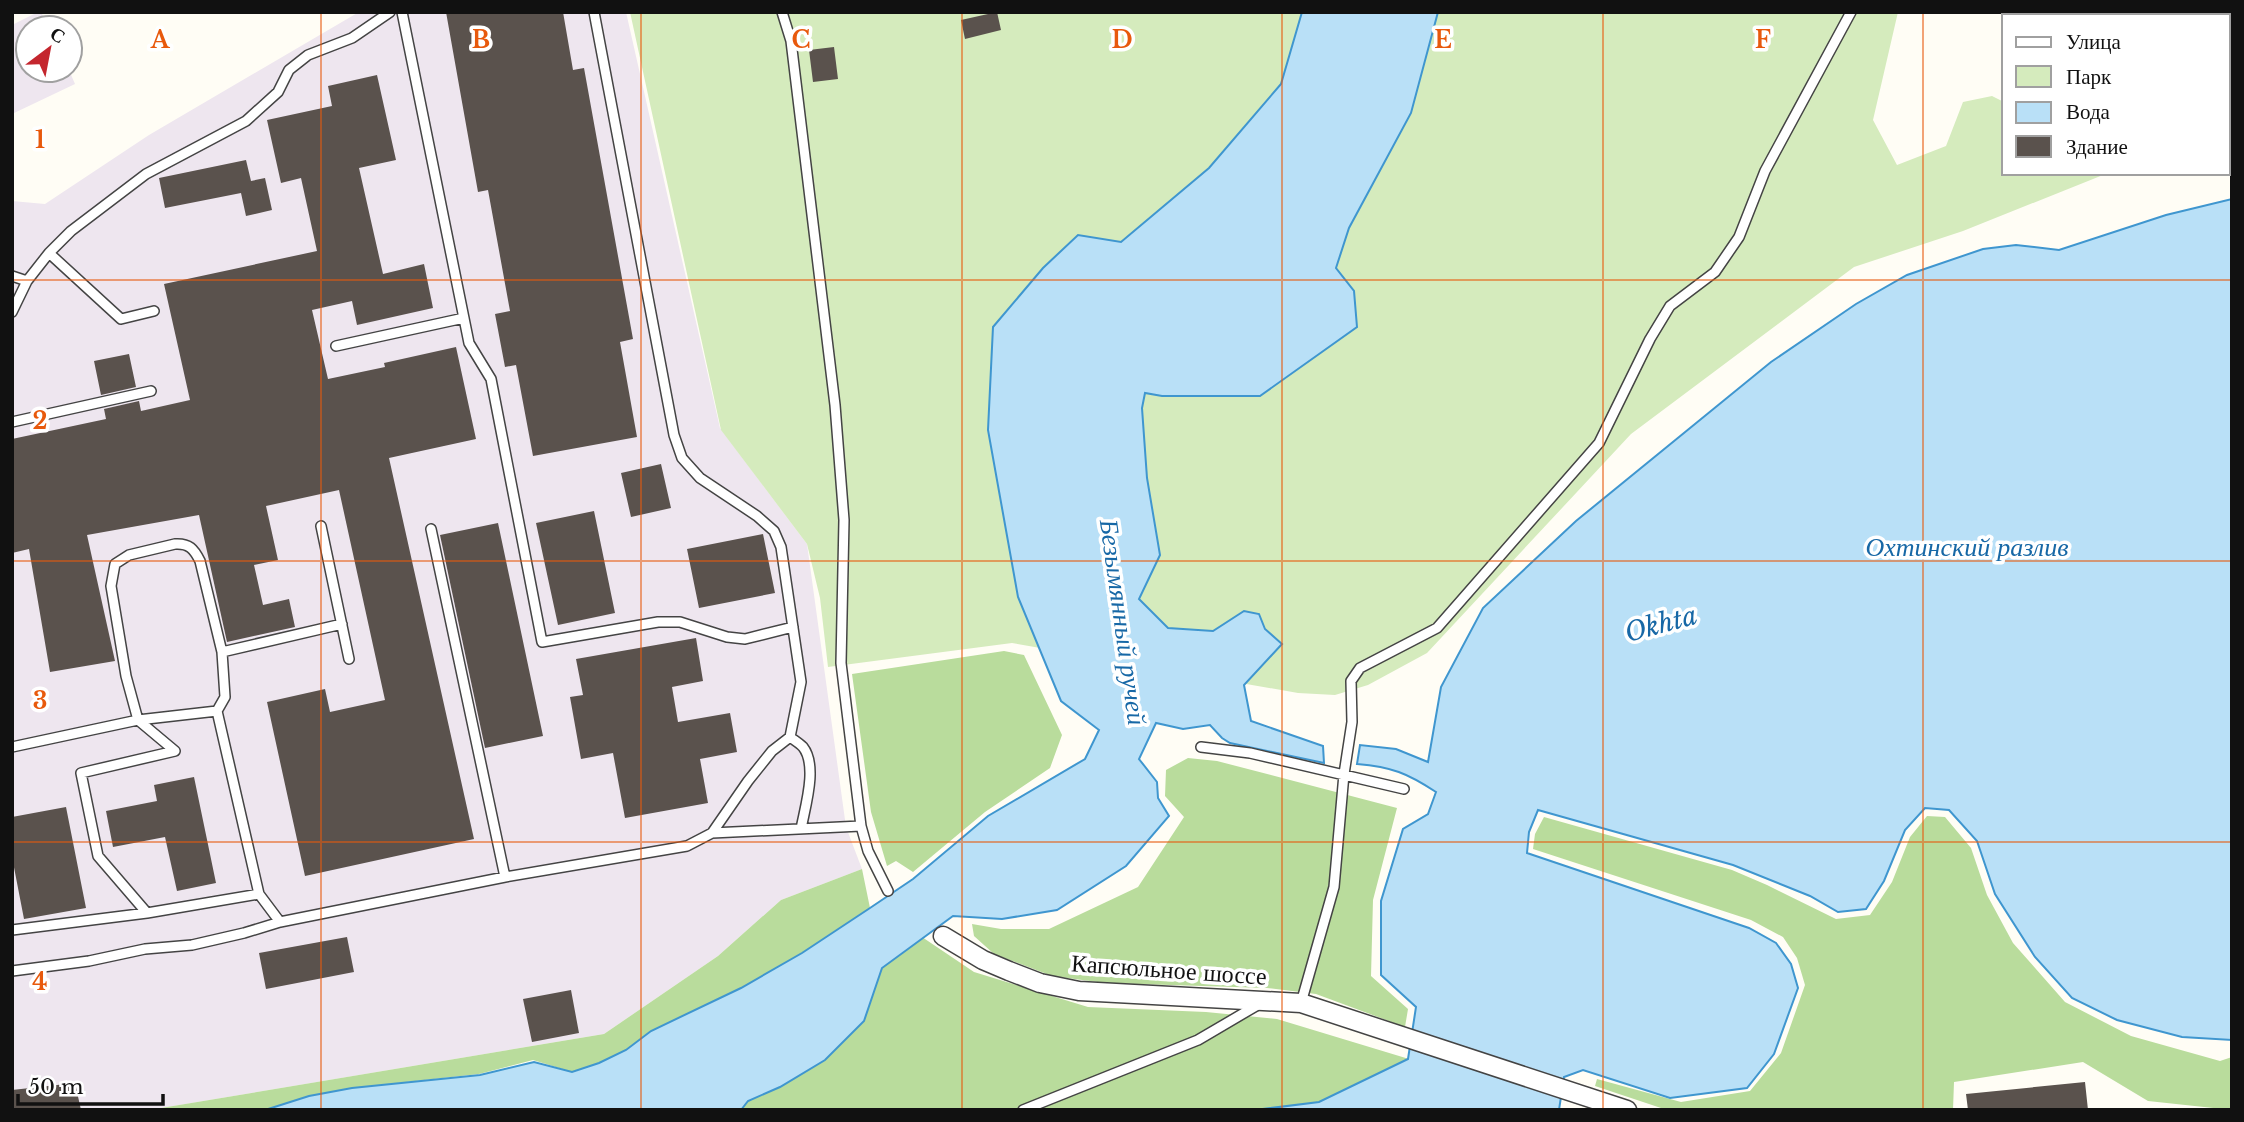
<svg xmlns="http://www.w3.org/2000/svg" width="2244" height="1122" viewBox="0 0 2244 1122" font-family="'Libre Baskerville',serif">
<style>
.industrial{fill:#eee6ef}
.green{fill:#d5ebbd}
.forest{fill:#b9dc9c}
.water{fill:#b9e0f7;stroke:#3f96cf;stroke-width:2}
.building{fill:#5a524d}
.lines{fill:none;stroke-linecap:round;stroke-linejoin:round}
.lane-casing{stroke:#444;stroke-width:12}
.street-casing{stroke:#444;stroke-width:21}
.lane{stroke:#fff;stroke-width:9}
.street{stroke:#fff;stroke-width:18}
.grid{fill:none;stroke:#e8590c;stroke-width:2;stroke-opacity:0.55}
.labels{text-anchor:middle;stroke-width:7;stroke-linejoin:round;paint-order:stroke}
.street-label{font-size:24px;fill:#111;stroke:#fff}
.water-label{font-size:26px;font-style:italic;fill:#1768a6;stroke:#fff}
.grid-label{font-size:23px;text-anchor:middle;font-weight:bold;fill:#e8590c;stroke:#fff;stroke-width:7;stroke-linejoin:round;paint-order:stroke}
</style>
<rect width="100%" height="100%" fill="#fffdf5"/>
<!-- industrial -->
<path class="industrial" d="M 38,12 L 41,12 L 49,28 L 28,28 L 28,70 L 69,70 L 75,84 L 12,114 L 12,25 Z
M 359,12 L 626,12 L 720,428 L 807,544 L 846,827 L 862,869 L 781,900 L 718,956 L 604,1034 L 149,1110 L 12,1110 L 12,201 L 45,204 L 149,135 Z"/>
<!-- green -->
<path class="green" d="M 630,12 L 1898,12 L 1873,120 L 1897,165 L 1946,146 L 1963,102 L 1992,96 L 2004,102 L 2004,173 L 2108,173 L 1963,231 L 1854,267 L 1631,434 L 1427,653 L 1368,685 L 1335,695 L 1298,693 L 1012,643 L 828,667 L 820,598 L 807,544 L 721,430 Z
M 2094,12 L 2232,12 L 2232,124 L 2228,126 L 2228,16 L 2097,16 Z"/>
<!-- forest -->
<path class="forest" d="M 1004,651 L 1024,655 L 1062,735 L 1050,768 L 985,812 L 913,872 L 896,861 L 887,866 L 871,812 L 852,674 Z
M 1188,758 L 1217,761 L 1397,808 L 1373,900 L 1371,976 L 1408,1009 L 1405,1027 L 1316,994 L 1267,988 L 1105,983 L 1052,976 L 994,954 L 974,936 L 972,924 L 1001,929 L 1049,929 L 1138,887 L 1184,817 L 1165,796 L 1166,770 Z
M 1927,816 L 1945,817 L 1971,848 L 1987,895 L 2013,943 L 2065,1002 L 2131,1036 L 2220,1061 L 2232,1057 L 2232,1110 L 2148,1101 L 2083,1062 L 1954,1082 L 1953,1110 L 1667,1110 L 1595,1086 L 1597,1079 L 1681,1102 L 1750,1091 L 1781,1053 L 1805,985 L 1797,958 L 1783,937 L 1751,920 L 1533,849 L 1535,834 L 1544,817 L 1732,870 L 1767,885 L 1836,919 L 1870,915 L 1892,882 L 1910,837 Z
M 862,869 L 870,908 L 802,953 L 741,988 L 651,1031 L 626,1050 L 599,1063 L 572,1072 L 533,1060 L 479,1074 L 352,1088 L 309,1096 L 265,1110 L 149,1110 L 604,1034 L 718,956 L 781,900 Z
M 922,937 L 974,972 L 1088,1007 L 1206,1012 L 1277,1019 L 1409,1059 L 1319,1102 L 1255,1110 L 741,1110 L 748,1101 L 780,1087 L 864,1021 L 882,968 Z"/>
<!-- water -->
<path class="water" d="M 1302,12 L 1438,12 L 1411,113 L 1349,228 L 1336,268 L 1354,291 L 1357,327 L 1260,396 L 1162,396 L 1145,393 L 1142,408 L 1147,478 L 1160,555 L 1139,599 L 1168,628 L 1213,631 L 1244,611 L 1259,614 L 1265,629 L 1282,644 L 1244,685 L 1251,721 L 1323,746 L 1324,763 L 1230,743 L 1222,738 L 1210,725 L 1183,729 L 1156,723 L 1139,759 L 1157,782 L 1158,798 L 1169,816 L 1126,866 L 1057,910 L 1002,919 L 953,916 L 882,968 L 864,1021 L 825,1060 L 780,1087 L 748,1101 L 741,1110 L 265,1110 L 309,1096 L 352,1088 L 480,1075 L 534,1062 L 572,1072 L 599,1063 L 626,1050 L 651,1031 L 741,988 L 802,953 L 870,908 L 913,879 L 988,816 L 1085,759 L 1099,730 L 1061,701 L 1018,597 L 988,430 L 993,327 L 1043,268 L 1078,235 L 1121,242 L 1209,168 L 1281,84 Z
M 2232,199 L 2232,1040 L 2182,1037 L 2117,1020 L 2072,998 L 2035,957 L 1995,894 L 1977,841 L 1949,810 L 1925,808 L 1905,830 L 1884,881 L 1866,909 L 1838,912 L 1810,896 L 1733,865 L 1538,810 L 1529,832 L 1527,853 L 1749,928 L 1776,943 L 1791,964 L 1798,988 L 1774,1054 L 1747,1088 L 1670,1098 L 1583,1070 L 1564,1077 L 1559,1110 L 1255,1110 L 1319,1102 L 1408,1059 L 1416,1007 L 1381,975 L 1381,901 L 1403,829 L 1428,814 L 1436,792 C 1407,773 1392,767 1357,764 L 1360,745 L 1396,749 L 1428,762 L 1441,687 L 1483,608 L 1576,521 L 1771,362 L 1856,304 L 1907,275 L 1983,249 L 2016,245 L 2059,250 L 2166,215 Z"/>
<!-- building -->
<path class="building" d="M 446,12 L 563,12 L 573,70 L 584,68 L 633,339 L 620,342 L 637,437 L 533,456 L 516,365 L 505,367 L 495,314 L 510,311 L 488,190 L 478,192 Z
M 997,12 L 1001,30 L 965,39 L 961,20 Z
M 834,47 L 838,79 L 813,82 L 809,50 Z
M 377,75 L 396,160 L 359,168 L 383,274 L 424,264 L 433,308 L 357,325 L 352,301 L 312,310 L 328,379 L 385,367 L 384,363 L 456,347 L 476,439 L 389,458 L 474,839 L 305,876 L 267,702 L 325,689 L 330,712 L 385,700 L 339,490 L 266,506 L 278,560 L 254,565 L 263,605 L 289,599 L 295,627 L 227,642 L 199,515 L 87,535 L 115,661 L 50,672 L 29,549 L 12,553 L 12,439 L 106,419 L 104,409 L 139,401 L 141,411 L 190,400 L 164,284 L 317,251 L 301,178 L 281,183 L 267,120 L 332,106 L 328,86 Z
M 246,160 L 251,181 L 265,178 L 272,210 L 246,216 L 241,193 L 165,208 L 159,178 Z
M 129,354 L 136,387 L 101,395 L 94,361 Z
M 661,464 L 671,508 L 631,517 L 621,473 Z
M 594,511 L 615,613 L 558,625 L 536,523 Z
M 498,523 L 543,736 L 485,748 L 440,535 Z
M 763,534 L 775,593 L 699,608 L 687,549 Z
M 696,638 L 703,681 L 672,687 L 678,722 L 730,713 L 737,752 L 700,759 L 708,803 L 625,818 L 613,753 L 581,759 L 570,697 L 583,695 L 576,659 Z
M 194,777 L 216,883 L 177,891 L 165,837 L 113,847 L 106,811 L 157,801 L 154,785 Z
M 66,807 L 86,908 L 24,919 L 12,857 L 12,817 Z
M 347,937 L 354,972 L 266,989 L 259,953 Z
M 571,990 L 579,1033 L 532,1042 L 523,999 Z
M 2085,1082 L 2088,1110 L 1968,1110 L 1966,1094 Z
M 75,1083 L 81,1110 L 12,1110 L 12,1090 Z"/>
<g class="lines">
<!-- lane casing -->
<g class="lane-casing">
<path id="lane" d="M 402,12 L 469,343 L 491,379 L 542,642 L 658,622 L 680,622 L 727,637 L 745,639 L 793,627
M 594,12 L 674,435 L 682,458 L 700,478 L 757,516 L 774,531 L 781,547 L 801,682 L 790,737 C 794,740 799,743 803,747 C 818,766 805,807 801,829
M 782,12 L 791,41 L 835,405 L 844,520 L 841,663 L 861,826 L 868,851 L 888,891
M 49,253 L 121,319 L 154,311
M 12,276 L 27,281
M 12,312 L 27,281 L 49,253 L 71,231 L 146,174 L 246,121 L 278,92 L 289,70 L 308,55 L 352,38 L 390,12
M 336,346 L 464,318
M 12,422 L 151,391
M 321,526 L 349,659
M 431,529 L 505,877
M 222,652 L 342,624
M 12,747 L 138,720 L 217,711 L 259,894 L 280,922 L 505,877 L 687,846 L 712,833 L 748,781 L 772,751 L 790,737
M 1201,747 L 1250,753 L 1404,789
M 712,833 L 861,826
M 147,913 L 98,856 L 81,773 L 175,751 L 138,720 L 126,676 L 111,586 L 115,564 L 129,555 L 175,544 C 189,543 194,549 200,561 L 222,652 L 225,697 L 217,711
M 12,930 L 147,913 L 259,894
M 12,971 L 89,961 L 145,949 L 192,945 L 244,933 L 280,922
M 1301,1003 L 1334,887 L 1344,774 L 1352,722 L 1351,681 L 1360,668 L 1437,628 L 1599,443 L 1650,339 L 1670,306 L 1715,272 L 1739,237 L 1765,171 L 1851,12
M 1023,1110 L 1198,1040 L 1261,1003"/>
</g>
<!-- street casing -->
<g class="street-casing">
<path id="street" d="M 943,936 L 983,960 L 1009,971 L 1040,983 L 1079,991 L 1301,1003 L 1627,1110"/>
</g>
<!-- lane -->
<use href="#lane" class="lane"/>
<!-- street -->
<use href="#street" class="street"/>
</g>
<!-- grid -->
<path class="grid" d="M 321,12 L 321,1110M 641,12 L 641,1110M 962,12 L 962,1110M 1282,12 L 1282,1110M 1603,12 L 1603,1110M 1923,12 L 1923,1110M 12,280 L 2232,280M 12,561 L 2232,561M 12,842 L 2232,842"/>
<g class="labels">
<!-- street labels -->
<g class="street-label">
<text transform="translate(1169 970) rotate(4)" y="8">Капсюльное шоссе</text>
</g>
<!-- water labels -->
<g class="water-label">
<text x="1967" y="556">Охтинский разлив</text>
<text transform="translate(1123 622) rotate(82)" y="9">Безымянный ручей</text>
<text transform="translate(1661 624) rotate(-15)" y="9">Okhta</text>
</g>
</g>
<g class="grid-label">
<text x="160" y="48">A</text>
<text x="481" y="48">B</text>
<text x="801" y="48">C</text>
<text x="1122" y="48">D</text>
<text x="1443" y="48">E</text>
<text x="1763" y="48">F</text>
<text x="40" y="148">1</text>
<text x="40" y="429">2</text>
<text x="40" y="709">3</text>
<text x="40" y="990">4</text>
</g>
<!-- border -->
<rect width="2244" height="1122" fill="none" stroke="#111111" stroke-width="28"/>
<!-- legend -->
<rect x="2002" y="14" width="228" height="161" fill="#ffffff" stroke="#a0a0a0" stroke-width="2"/>
<rect x="2016" y="37" width="35" height="10" fill="#ffffff" stroke="#a0a0a0" stroke-width="2"/>
<text x="2066" y="49" font-size="21" fill="#111111">Улица</text>
<rect x="2016" y="66" width="35" height="21" fill="#d5ebbd" stroke="#a0a0a0" stroke-width="2"/>
<text x="2066" y="84" font-size="21" fill="#111111">Парк</text>
<rect x="2016" y="102" width="35" height="21" fill="#b9e0f7" stroke="#a0a0a0" stroke-width="2"/>
<text x="2066" y="119" font-size="21" fill="#111111">Вода</text>
<rect x="2016" y="136" width="35" height="21" fill="#5a524d" stroke="#a0a0a0" stroke-width="2"/>
<text x="2066" y="154" font-size="21" fill="#111111">Здание</text>
<!-- north arrow -->
<g transform="translate(49 49) rotate(32)"><circle r="33" fill="#ffffff" stroke="#a0a0a0" stroke-width="2"/>
<path d="M0-5L12 26L0 18L-12 26Z" fill="#c4262e"/>
<text y="-10" font-size="19" font-weight="bold" text-anchor="middle" fill="#111111">С</text>
</g>
<!-- scale -->
<path d="M18 1094v10h145v-10" fill="none" stroke="#111111" stroke-width="3.5"/>
<text x="28" y="1094" font-size="21" fill="#111111" stroke="#ffffff" stroke-width="5" paint-order="stroke">50 m</text>
</svg>
